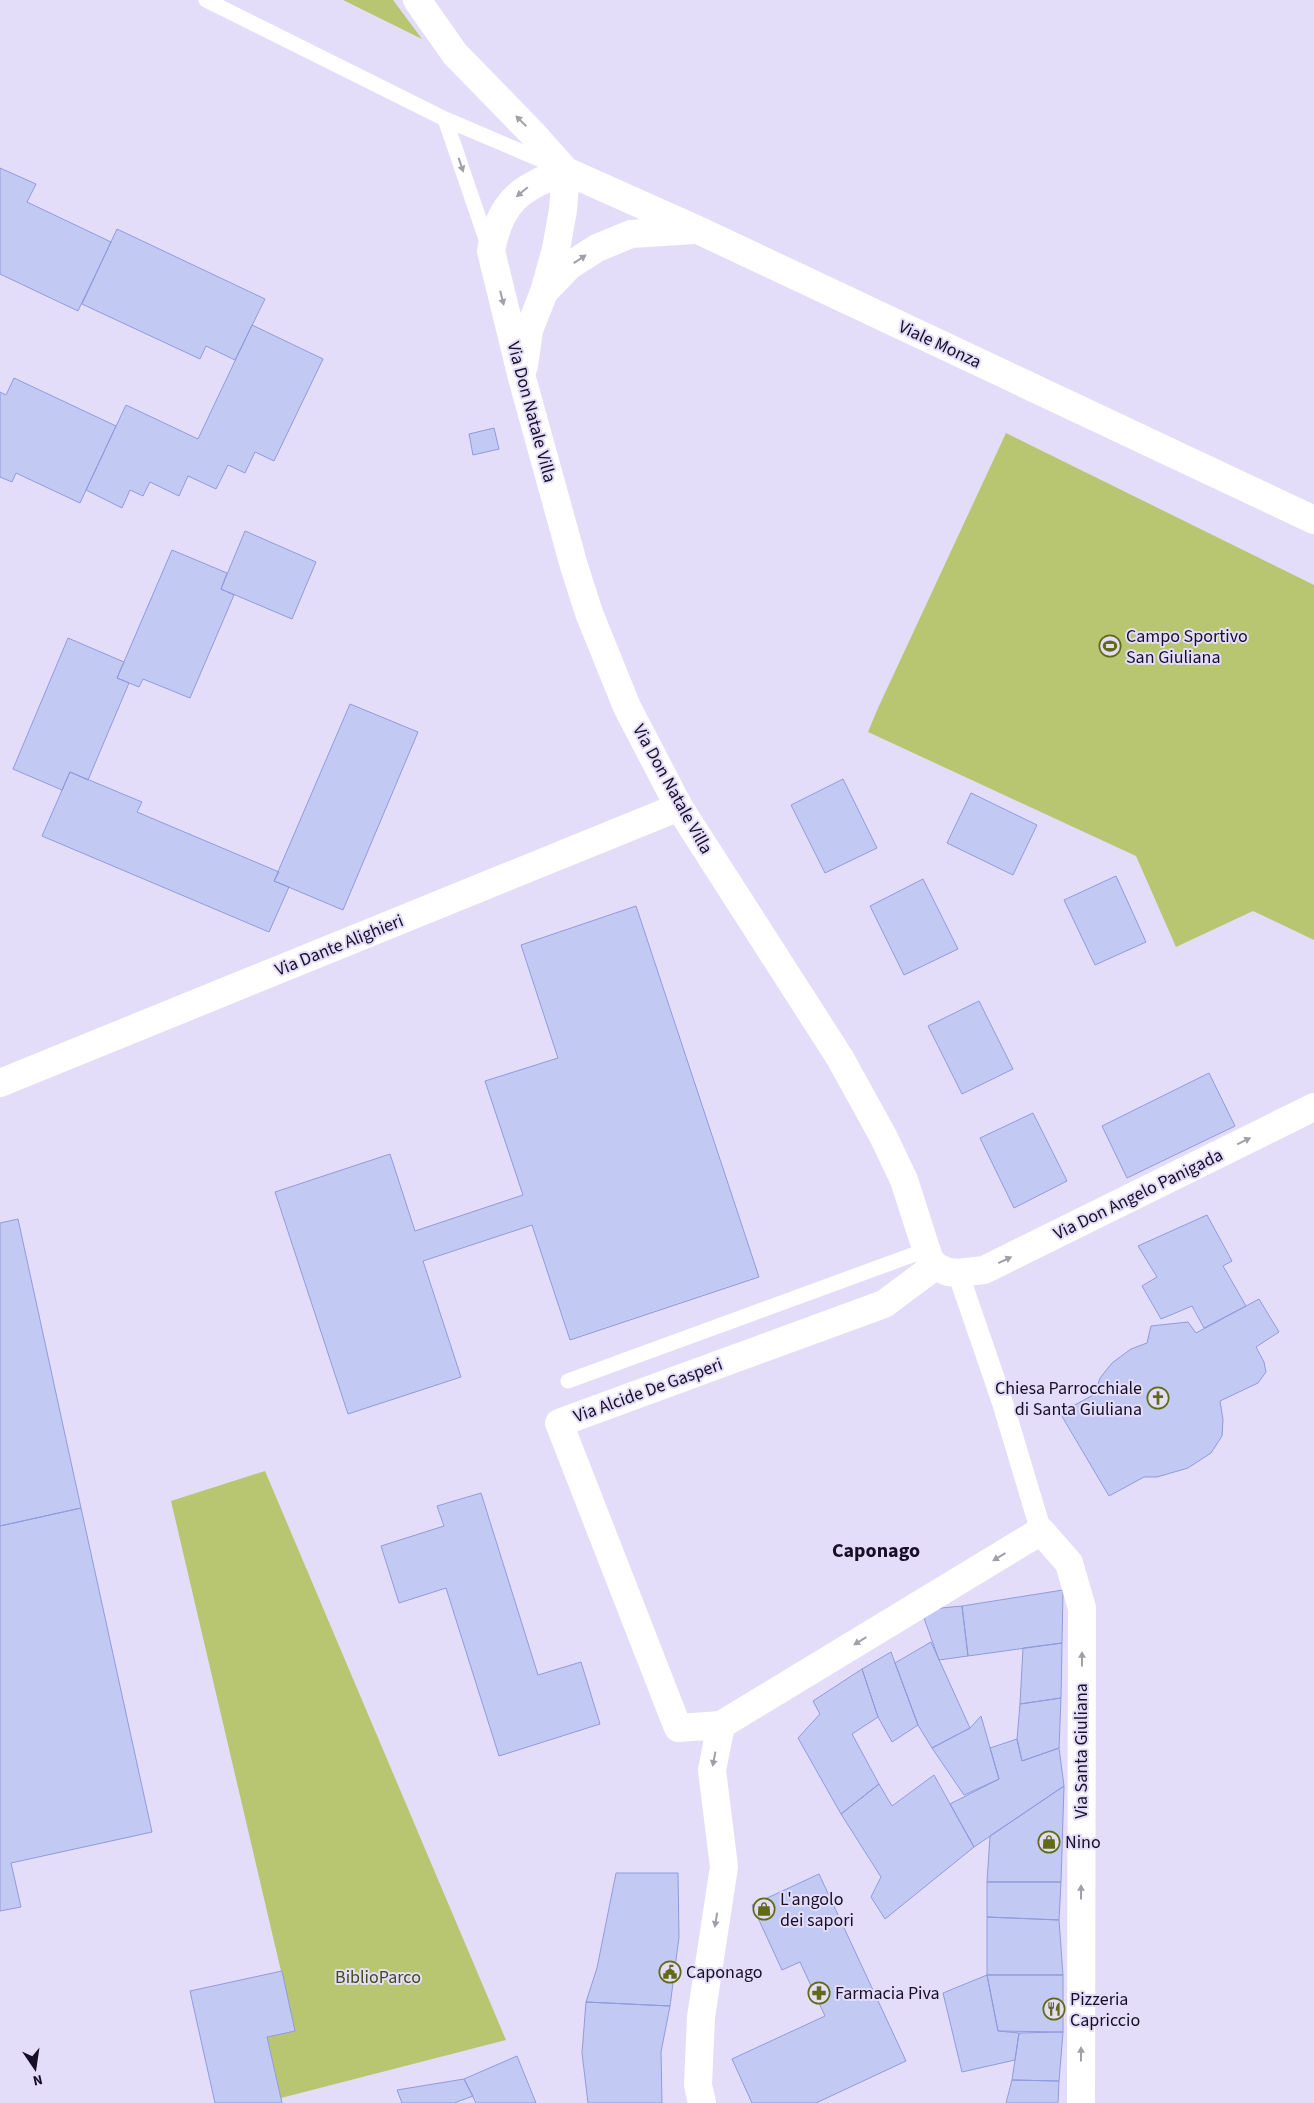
<svg xmlns="http://www.w3.org/2000/svg" width="1314" height="2103" viewBox="0 0 1314 2103" font-family="'Source Sans 3',sans-serif">
<style>
.green{fill:#b8c671}
.building{fill:#c2caf4;stroke:#909add}
.lines{fill:none;stroke-linecap:round;stroke-linejoin:round}
.service{stroke:#fff;stroke-width:15}
.pedestrian{stroke:#fff;stroke-width:21}
.minor{stroke:#fff;stroke-width:28}
.oneway{fill:#a29fa9}
.labels{text-anchor:middle;stroke-width:4;stroke-linejoin:round;paint-order:stroke}
.street-label{font-size:18px;fill:#170f28;stroke:#e4ddf9}
.poi-label{font-size:18px;fill:#170f28;stroke:#e4ddf9;text-anchor:start}
.park-label{font-size:18px;fill:#434b1a;stroke:#e4ddf9}
.quarter-label{font-size:20px;font-weight:bold;fill:#170f28;stroke:#e4ddf9}
</style>
<rect width="100%" height="100%" fill="#e4ddf9"/>
<!-- green -->
<path class="green" d="M 343,0 L 393,0 L 422,39 Z
M 1006,433 L 1314,585 L 1314,940 L 1253,911 L 1176,947 L 1136,856 L 868,732 L 878,708 Z
M 265,1471 L 506,2040 L 281,2098 L 267,2037 L 295,2031 L 171,1501 Z"/>
<!-- building -->
<path class="building" d="M 0,168 L 36,184 L 27,202 L 111,242 L 78,311 L 0,274 Z
M 117,229 L 265,299 L 235,360 L 206,346 L 200,359 L 82,304 Z
M 252,325 L 323,359 L 274,461 L 255,452 L 245,473 L 228,465 L 216,489 L 188,476 L 179,496 L 150,482 L 143,496 L 130,490 L 122,508 L 86,490 L 126,405 L 198,439 Z
M 14,378 L 116,426 L 80,503 L 16,473 L 12,482 L 0,477 L 0,392 L 6,395 Z
M 494,428 L 499,449 L 473,455 L 469,434 Z
M 245,531 L 316,562 L 292,619 L 221,589 Z
M 172,550 L 227,573 L 221,589 L 234,595 L 190,698 L 143,679 L 139,687 L 117,678 Z
M 68,638 L 124,662 L 117,678 L 129,683 L 88,780 L 70,772 L 62,790 L 13,769 Z
M 350,704 L 418,732 L 343,910 L 274,881 Z
M 70,772 L 142,802 L 137,812 L 279,872 L 274,881 L 289,887 L 269,932 L 42,836 Z
M 843,779 L 877,848 L 825,873 L 791,805 Z
M 971,793 L 1037,825 L 1013,875 L 947,843 Z
M 1116,876 L 1146,942 L 1095,965 L 1064,900 Z
M 923,879 L 958,949 L 904,975 L 870,906 Z
M 636,906 L 759,1277 L 570,1340 L 532,1225 L 423,1261 L 461,1377 L 348,1414 L 275,1192 L 390,1154 L 415,1231 L 523,1195 L 485,1081 L 558,1058 L 521,945 Z
M 979,1001 L 1013,1069 L 962,1094 L 928,1026 Z
M 1209,1073 L 1235,1126 L 1127,1178 L 1102,1126 Z
M 1033,1113 L 1067,1181 L 1014,1208 L 980,1138 Z
M 1207,1215 L 1232,1261 L 1223,1266 L 1246,1306 L 1204,1328 L 1192,1306 L 1161,1319 L 1142,1286 L 1157,1277 L 1138,1246 Z
M 18,1219 L 81,1508 L 0,1526 L 0,1223 Z
M 1259,1299 L 1279,1332 L 1256,1347 L 1264,1362 L 1266,1372 L 1258,1383 L 1220,1401 L 1223,1420 L 1222,1436 L 1211,1453 L 1188,1468 L 1157,1477 L 1144,1477 L 1109,1496 L 1060,1413 L 1095,1394 L 1100,1378 L 1112,1363 L 1131,1349 L 1147,1343 L 1151,1326 L 1188,1322 L 1196,1333 Z
M 481,1493 L 538,1675 L 581,1662 L 600,1724 L 499,1756 L 446,1588 L 399,1603 L 381,1546 L 444,1526 L 437,1506 Z
M 81,1508 L 152,1832 L 11,1863 L 21,1907 L 0,1911 L 0,1526 Z
M 1063,1590 L 1062,1643 L 968,1656 L 962,1606 Z
M 962,1606 L 968,1656 L 939,1660 L 921,1610 Z
M 931,1642 L 970,1728 L 932,1748 L 918,1725 L 895,1663 Z
M 1062,1643 L 1061,1698 L 1020,1704 L 1023,1648 Z
M 891,1652 L 918,1725 L 892,1742 L 878,1717 L 862,1669 Z
M 862,1669 L 878,1717 L 852,1734 L 879,1784 L 841,1814 L 798,1738 L 820,1714 L 813,1701 Z
M 1061,1698 L 1059,1748 L 1022,1761 L 1017,1739 L 1020,1704 Z
M 981,1716 L 999,1779 L 964,1795 L 932,1748 L 970,1728 Z
M 1017,1739 L 1022,1761 L 1059,1748 L 1064,1786 L 974,1847 L 950,1804 L 999,1779 L 990,1748 Z
M 934,1775 L 974,1847 L 885,1919 L 871,1897 L 881,1877 L 841,1814 L 879,1784 L 892,1806 Z
M 1064,1786 L 1061,1882 L 987,1882 L 990,1836 Z
M 616,1873 L 678,1873 L 679,1937 L 670,2006 L 586,2002 L 597,1968 Z
M 819,1874 L 906,2061 L 816,2103 L 752,2103 L 732,2059 L 825,2016 L 800,1962 L 782,1970 L 752,1905 Z
M 987,1882 L 1061,1882 L 1059,1920 L 987,1917 Z
M 987,1917 L 1059,1920 L 1063,1975 L 987,1975 Z
M 282,1971 L 295,2031 L 267,2037 L 282,2103 L 215,2103 L 190,1991 Z
M 987,1975 L 998,2031 L 1019,2033 L 1015,2060 L 962,2072 L 943,1993 Z
M 987,1975 L 1063,1975 L 1063,2032 L 998,2031 Z
M 586,2002 L 670,2006 L 661,2052 L 662,2103 L 588,2103 L 582,2053 Z
M 1063,2032 L 1059,2081 L 1012,2080 L 1019,2033 Z
M 517,2056 L 536,2103 L 476,2103 L 464,2079 Z
M 464,2079 L 473,2096 L 454,2103 L 402,2103 L 397,2090 Z
M 1012,2080 L 1059,2081 L 1058,2103 L 1006,2103 Z"/>
<g class="lines">
<!-- service -->
<path class="service" d="M 206,0 L 445,119 L 553,165
M 445,119 L 489,248
M 568,1381 L 926,1250"/>
<!-- pedestrian -->
<path class="pedestrian" d="M 958,1273 L 1002,1401 L 1041,1531"/>
<!-- minor -->
<path class="minor" d="M 417,0 L 455,54 L 533,134 L 566,171 L 698,230 L 1314,520
M 566,171 C 520,187 500,202 491,251 L 522,378 L 574,566 L 589,613 L 627,707 L 679,807 L 840,1058 L 883,1136 L 904,1180 L 929,1258 L 935,1266 L 948,1272 L 958,1273 L 984,1270 L 1314,1107
M 546,290 L 569,266 L 597,248 L 631,234 L 694,230
M 524,366 L 529,330 L 544,292 L 556,249 L 563,210 L 566,171
M 0,1083 L 679,807
M 721,1725 L 678,1728 L 559,1423 L 884,1304 L 935,1266
M 702,2103 L 698,2085 L 701,2017 L 724,1867 L 712,1770 L 721,1725 L 1041,1531 L 1069,1563 L 1082,1608 L 1081,2103"/>
</g>
<!-- one-way arrows -->
<defs><path id="oneway-solid" d="M-6-.8H1V-3.2L6.5 0L1 3.2V.8H-6Z" transform="scale(1.25)"/></defs>
<g class="oneway">
<use href="#oneway-solid" transform="translate(521 121) rotate(-135)"/>
<use href="#oneway-solid" transform="translate(461 165) rotate(71)"/>
<use href="#oneway-solid" transform="translate(522 192) rotate(140)"/>
<use href="#oneway-solid" transform="translate(580 259) rotate(-33)"/>
<use href="#oneway-solid" transform="translate(502 298) rotate(76)"/>
<use href="#oneway-solid" transform="translate(1244 1141) rotate(-26)"/>
<use href="#oneway-solid" transform="translate(1005 1260) rotate(-25)"/>
<use href="#oneway-solid" transform="translate(999 1557) rotate(149)"/>
<use href="#oneway-solid" transform="translate(860 1641) rotate(149)"/>
<use href="#oneway-solid" transform="translate(1082 1659) rotate(-90)"/>
<use href="#oneway-solid" transform="translate(714 1759) rotate(101)"/>
<use href="#oneway-solid" transform="translate(1081 1892) rotate(-90)"/>
<use href="#oneway-solid" transform="translate(716 1920) rotate(99)"/>
<use href="#oneway-solid" transform="translate(1081 2054) rotate(-90)"/>
</g>
<!-- icons -->
<defs>
<g id="stadium-ring" transform="scale(1.125)"><circle r="9.5" fill="#e4ddf9" stroke="#606b13" stroke-width="1.5"/><path d="M0-5a6.5 5 0 1 0 0 10a6.5 5 0 1 0 0-10ZM-3.5-1.8h7v3.6h-7Z" fill="#606b13"/></g>
<g id="church-ring" transform="scale(1.125)"><circle r="9.5" fill="#e4ddf9" stroke="#606b13" stroke-width="1.5"/><path d="M-1.2-6h2.4v3.5h3.3v2.4h-3.3V6h-2.4V-.1h-3.3v-2.4h3.3Z" fill="#606b13"/></g>
<g id="shop-ring" transform="scale(1.125)"><circle r="9.5" fill="#e4ddf9" stroke="#606b13" stroke-width="1.5"/><path d="M-5-2.5h2.3a2.7 3.5 0 0 1 5.4 0H5L5.5 6h-11ZM-1.5-2.5h3a1.5 2.3 0 0 0-3 0Z" fill="#606b13"/></g>
<g id="civic-ring" transform="scale(1.125)"><circle r="9.5" fill="#e4ddf9" stroke="#606b13" stroke-width="1.5"/><path d="M-.6-6.5H3V-4.5H.6V-3L4-1V1h2V6H-6V1h2V-1L-.6-3ZM-1.2 2.5V6h2.4V2.5Z" fill="#606b13"/></g>
<g id="pharmacy-ring" transform="scale(1.125)"><circle r="9.5" fill="#e4ddf9" stroke="#606b13" stroke-width="1.5"/><path d="M-2-6h4v4h4v4h-4v4h-4v-4h-4v-4h4Z" fill="#606b13"/></g>
<g id="restaurant-ring" transform="scale(1.125)"><circle r="9.5" fill="#e4ddf9" stroke="#606b13" stroke-width="1.5"/><path d="M-5-6h1v4h1v-4h1v4h1v-4h1v5L-1.5 .5V6h-2V.5L-5-1ZM5-6V6H3V1.5H1.5Q1.5-4 5-6Z" fill="#606b13"/></g>
</defs>
<g fill-rule="evenodd">
<use href="#stadium-ring" x="1110" y="646"/>
<use href="#church-ring" x="1158" y="1398"/>
<use href="#shop-ring" x="1049" y="1842"/>
<use href="#shop-ring" x="764" y="1909"/>
<use href="#civic-ring" x="670" y="1972"/>
<use href="#pharmacy-ring" x="819" y="1993"/>
<use href="#restaurant-ring" x="1054" y="2009"/>
</g>
<g class="labels">
<!-- street labels -->
<g class="street-label">
<text transform="translate(940 344) rotate(25)" y="6">Viale Monza</text>
<text transform="translate(532 412) rotate(75)" y="6">Via Don Natale Villa</text>
<text transform="translate(673 789) rotate(61)" y="6">Via Don Natale Villa</text>
<text transform="translate(339 945) rotate(-22)" y="6">Via Dante Alighieri</text>
<text transform="translate(1138 1194) rotate(-26)" y="6">Via Don Angelo Panigada</text>
<text transform="translate(648 1390) rotate(-20)" y="6">Via Alcide De Gasperi</text>
<text transform="translate(1081 1751) rotate(-90)" y="6">Via Santa Giuliana</text>
</g>
<!-- poi labels -->
<g class="poi-label">
<text x="1126" y="642">Campo Sportivo<tspan x="1126" dy="21">San Giuliana</tspan></text>
<text x="1142" y="1394" text-anchor="end">Chiesa Parrocchiale<tspan x="1142" dy="21">di Santa Giuliana</tspan></text>
<text x="1065" y="1848">Nino</text>
<text x="780" y="1905">L'angolo<tspan x="780" dy="21">dei sapori</tspan></text>
<text x="686" y="1978">Caponago</text>
<text x="835" y="1999">Farmacia Piva</text>
<text x="1070" y="2005">Pizzeria<tspan x="1070" dy="21">Capriccio</tspan></text>
</g>
<!-- park labels -->
<g class="park-label">
<text x="378" y="1983">BiblioParco</text>
</g>
<!-- quarter labels -->
<g class="quarter-label">
<text x="876" y="1557">Caponago</text>
</g>
</g>
<!-- north arrow -->
<g transform="translate(35 2068) rotate(167)" stroke="#e4ddf9" stroke-width="4" paint-order="stroke">
<path d="M0-4L9 19L0 12L-9 19Z" fill="#170f28"/>
<text y="-8" font-size="14" font-weight="bold" text-anchor="middle" fill="#170f28">N</text>
</g>
</svg>
